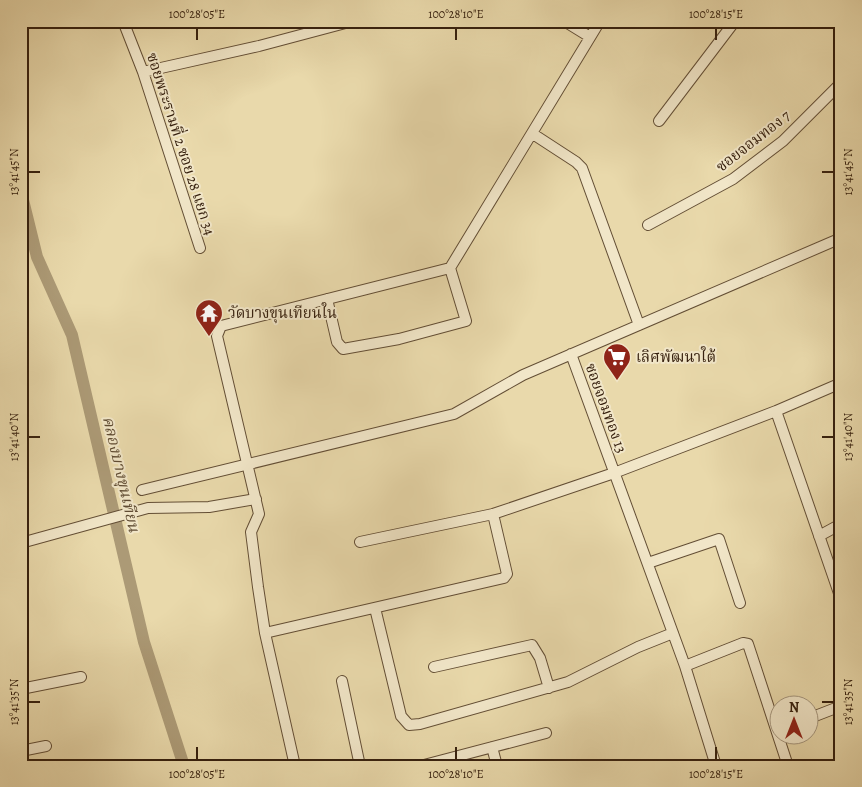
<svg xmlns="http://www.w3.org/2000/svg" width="862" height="787" viewBox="0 0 862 787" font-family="Alegreya,'Noto Serif Thai',serif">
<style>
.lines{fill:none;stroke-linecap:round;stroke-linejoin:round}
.canal{stroke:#ac9a76;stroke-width:12}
.minor-casing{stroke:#634e35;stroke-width:12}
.minor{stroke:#f1e6c8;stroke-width:10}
.ticks{fill:none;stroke:#36200e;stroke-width:2}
.labels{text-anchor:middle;stroke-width:4;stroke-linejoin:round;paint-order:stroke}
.street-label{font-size:15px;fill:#36200e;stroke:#f1e6c8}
.poi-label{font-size:15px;fill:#36200e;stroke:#f1e6c8;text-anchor:start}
.water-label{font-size:16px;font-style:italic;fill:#5f4b32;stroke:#f1e6c8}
.neatline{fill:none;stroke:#36200e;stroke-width:2}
.ticks-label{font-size:12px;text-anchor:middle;fill:#36200e}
</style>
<rect width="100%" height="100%" fill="#e9d9ab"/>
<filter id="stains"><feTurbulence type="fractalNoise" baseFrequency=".004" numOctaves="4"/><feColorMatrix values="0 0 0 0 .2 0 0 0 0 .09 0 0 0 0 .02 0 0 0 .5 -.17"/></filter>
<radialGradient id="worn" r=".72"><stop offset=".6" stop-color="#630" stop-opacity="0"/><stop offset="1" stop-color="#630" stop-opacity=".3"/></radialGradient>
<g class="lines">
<!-- canal -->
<path class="canal" d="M 21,192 L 37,257 L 72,335 L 144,642 L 184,766"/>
<!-- minor casing -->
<g class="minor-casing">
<path id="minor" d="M 123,21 L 143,72 L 200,248
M 564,21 L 590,37
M 143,72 L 259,46 L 353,21
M 659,121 L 735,21
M 533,134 L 576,162 L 582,168 L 639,325
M 648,225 L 733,179 L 783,141 L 841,83
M 327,299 L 337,342 L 343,349 L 399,339 L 466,321 L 450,268
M 571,354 L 685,666 L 716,766
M 776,411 L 841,599
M 142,490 L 454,414 L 523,375 L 841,238
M 819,536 L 841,524
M 360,542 L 493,514 L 614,473 L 776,411 L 841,383
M 21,543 L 148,508 L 209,507 L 256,499
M 648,563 L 719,539 L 740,603
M 375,608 L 401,716 L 409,725 L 420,724 L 568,682 L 638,647 L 673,633
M 265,633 L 504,578 L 507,574 L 493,514
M 685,666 L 743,643 L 748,644 L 788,766
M 434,667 L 532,645 L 540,658 L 549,688
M 342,681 L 360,766
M 21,689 L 81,677
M 810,718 L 841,706
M 492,747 L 497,766
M 21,751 L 46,746
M 424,765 L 546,733
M 295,766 L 265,633 L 258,587 L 251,532 L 259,514 L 217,336 L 221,326 L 450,268 L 600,21"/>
</g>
<!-- minor -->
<use href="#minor" class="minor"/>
</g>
<!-- ticks -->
<path class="ticks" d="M 197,28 L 197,40M 456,28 L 456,40M 716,28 L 716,40M 28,172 L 40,172M 822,172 L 834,172M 28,437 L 40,437M 822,437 L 834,437M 28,702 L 40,702M 822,702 L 834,702M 197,747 L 197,760M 456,747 L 456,760M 716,747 L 716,760"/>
<!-- icons -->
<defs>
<g id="temple-pin" transform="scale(1.4375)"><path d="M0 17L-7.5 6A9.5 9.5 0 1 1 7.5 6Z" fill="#8f2418" stroke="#f1e6c8"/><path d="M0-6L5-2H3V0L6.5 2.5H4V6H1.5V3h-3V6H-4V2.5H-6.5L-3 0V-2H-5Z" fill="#fff"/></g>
<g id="supermarket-pin" transform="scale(1.4375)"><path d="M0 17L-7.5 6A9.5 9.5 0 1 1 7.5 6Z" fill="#8f2418" stroke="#f1e6c8"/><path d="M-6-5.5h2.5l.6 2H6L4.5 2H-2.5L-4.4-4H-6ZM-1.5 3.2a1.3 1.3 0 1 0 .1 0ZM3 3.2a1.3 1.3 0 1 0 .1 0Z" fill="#fff"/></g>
</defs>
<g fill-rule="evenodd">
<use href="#temple-pin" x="209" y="313"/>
<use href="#supermarket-pin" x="617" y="357"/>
</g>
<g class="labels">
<!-- street labels -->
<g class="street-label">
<text transform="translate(753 141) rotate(-38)" y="5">ซอยจอมทอง 7</text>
<text transform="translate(181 144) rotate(72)" y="5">ซอยพระรามที่ 2 ซอย 28 แยก 34</text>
<text transform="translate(606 408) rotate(70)" y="5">ซอยจอมทอง 13</text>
</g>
<!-- poi labels -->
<g class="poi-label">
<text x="228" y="318">วัดบางขุนเทียนใน</text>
<text x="636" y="362">เลิศพัฒนาใต้</text>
</g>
<!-- water labels -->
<g class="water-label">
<text transform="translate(122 474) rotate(77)" y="6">คลองบางขุนเทียน</text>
</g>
</g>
<!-- margin -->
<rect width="862" height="787" fill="none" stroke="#e9d9ab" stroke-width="55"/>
<!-- north arrow -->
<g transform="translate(794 720)"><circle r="24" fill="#f1e6c8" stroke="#a6977e"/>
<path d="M0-4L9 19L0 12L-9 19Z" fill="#8f2418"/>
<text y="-8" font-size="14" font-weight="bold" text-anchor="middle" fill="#36200e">N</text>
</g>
<rect x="28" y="28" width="806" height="732" class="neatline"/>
<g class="ticks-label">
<text x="197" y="18">100°28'05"E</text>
<text x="456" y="18">100°28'10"E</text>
<text x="716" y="18">100°28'15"E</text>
<text transform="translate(14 172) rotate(-90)" y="4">13°41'45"N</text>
<text transform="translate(848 172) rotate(-90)" y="4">13°41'45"N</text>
<text transform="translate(14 437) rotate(-90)" y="4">13°41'40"N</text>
<text transform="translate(848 437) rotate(-90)" y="4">13°41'40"N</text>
<text transform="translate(14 702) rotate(-90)" y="4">13°41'35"N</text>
<text transform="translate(848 702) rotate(-90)" y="4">13°41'35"N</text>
<text x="197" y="778">100°28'05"E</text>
<text x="456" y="778">100°28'10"E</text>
<text x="716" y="778">100°28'15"E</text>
</g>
<rect width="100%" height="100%" filter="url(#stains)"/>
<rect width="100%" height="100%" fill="url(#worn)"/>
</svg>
